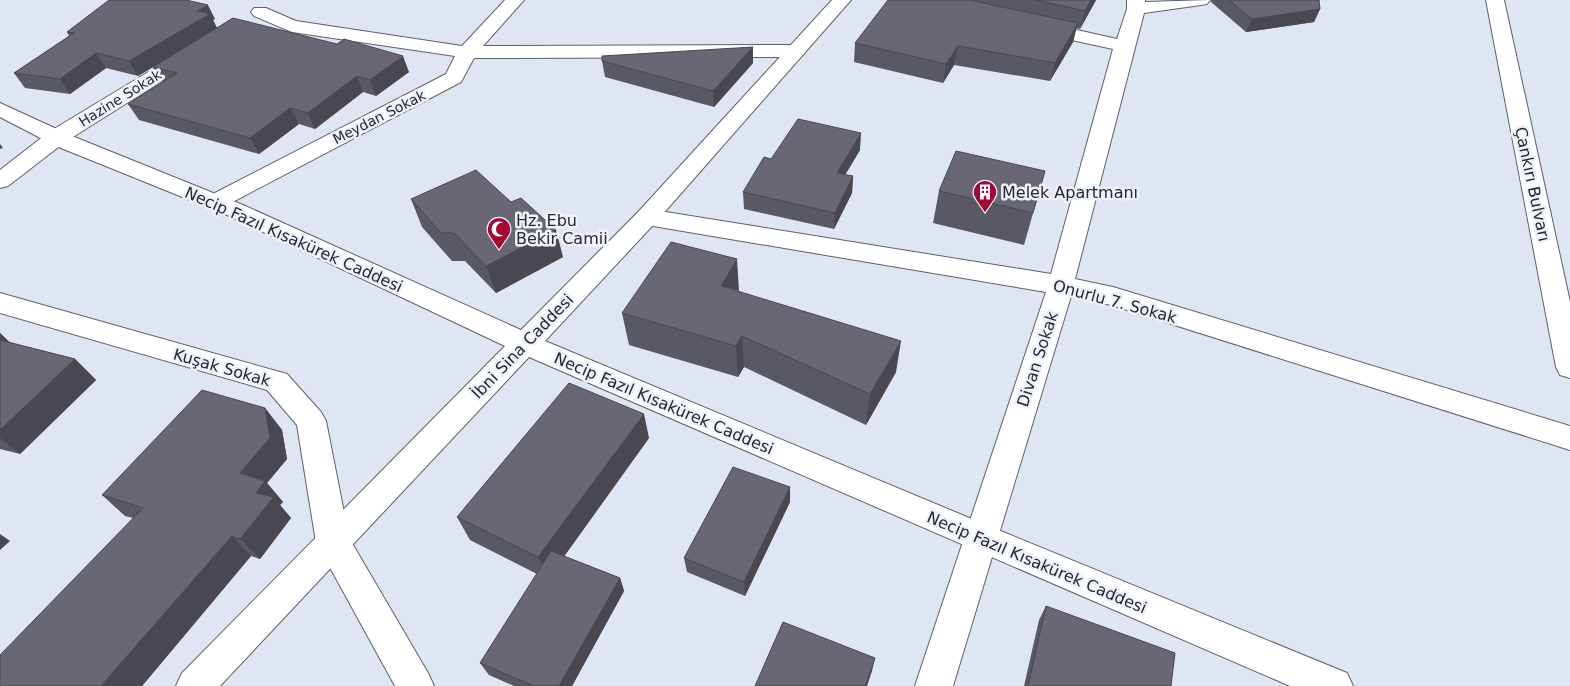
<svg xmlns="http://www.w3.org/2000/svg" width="1570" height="686" viewBox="0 0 1570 686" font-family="'DejaVu Sans',sans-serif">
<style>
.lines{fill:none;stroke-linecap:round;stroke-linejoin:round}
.minor-casing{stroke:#5c616c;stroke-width:2}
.tertiary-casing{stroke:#5c616c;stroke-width:2}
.secondary-casing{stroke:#5c616c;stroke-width:2}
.minor{fill:#fff;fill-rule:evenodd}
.tertiary{fill:#fff;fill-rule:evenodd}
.secondary{fill:#fff;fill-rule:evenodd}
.wall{fill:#595963}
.shaded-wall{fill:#494850}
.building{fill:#686773;stroke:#494850}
.labels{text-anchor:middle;stroke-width:5;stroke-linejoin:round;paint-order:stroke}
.far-street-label{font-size:14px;fill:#26282d;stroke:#edf2fd}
.street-label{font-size:16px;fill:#26282d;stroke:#edf2fd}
.poi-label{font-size:16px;fill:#26282d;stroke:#edf2fd;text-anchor:start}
</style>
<rect width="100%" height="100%" fill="#dfe5f2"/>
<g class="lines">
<!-- minor casing -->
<g class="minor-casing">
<path id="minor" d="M 505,0 L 524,0 L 483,46 L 796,45 L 803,47 L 806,51 L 803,55 L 796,57 L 474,58 L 461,82 L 223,207 L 215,210 L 207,207 L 203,202 L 207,197 L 446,74 L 455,56 L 292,32 L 254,16 L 251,12 L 254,8 L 266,8 L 296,21 L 462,46 Z
M 1127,0 L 1145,0 L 1145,2 L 1210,0 L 1207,4 L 1201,5 L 1144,13 L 1075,279 L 1113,287 L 1570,426 L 1570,450 L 1111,305 L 1071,296 L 953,686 L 915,686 L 1046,292 L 647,225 L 639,223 L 635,217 L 639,211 L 647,209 L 1051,274 L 1113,49 L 1030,31 L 1028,27 L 1030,23 L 1037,21 L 1117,39 L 1127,9 Z
M 190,49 L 197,51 L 200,55 L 197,59 L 65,142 L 8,186 L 0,188 L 0,170 L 49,132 L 183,51 Z
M 0,293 L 287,374 L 321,412 L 326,421 L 349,538 L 428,673 L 434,686 L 395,686 L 316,542 L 297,425 L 267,390 L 0,313 Z"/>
</g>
<!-- tertiary casing -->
<g class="tertiary-casing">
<path id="tertiary" d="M 832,0 L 851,0 L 655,223 L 545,341 L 991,527 L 1347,673 L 1353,686 L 1290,686 L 529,357 L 220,686 L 176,686 L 182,673 L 505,346 L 227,215 L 56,146 L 0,117 L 0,103 L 72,136 L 243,205 L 521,330 L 639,211 Z"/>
</g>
<!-- secondary casing -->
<g class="secondary-casing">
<path id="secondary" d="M 1486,0 L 1504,0 L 1570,302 L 1570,378 L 1560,375 L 1556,367 Z"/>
</g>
<!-- minor -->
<use href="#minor" class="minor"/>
<!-- tertiary -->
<use href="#tertiary" class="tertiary"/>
<!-- secondary -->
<use href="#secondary" class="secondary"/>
</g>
<!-- wall -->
<path class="wall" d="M 888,0 L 1096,0 L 1080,29 L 1076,28 L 1073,42 L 1050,81 L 954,65 L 943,83 L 854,62 L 855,43 Z
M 1211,0 L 1319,0 L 1320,9 L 1314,22 L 1246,32 L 1211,2 Z
M 215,19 L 213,20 L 217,28 L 409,72 L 376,96 L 363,92 L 315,129 L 299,124 L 259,154 L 139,120 L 128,104 L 163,82 L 153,67 L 138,76 L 106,68 L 70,94 L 25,88 L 14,73 L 69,36 L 67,32 Z
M 753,47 L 753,63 L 714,107 L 605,77 L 602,61 Z
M 860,150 L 845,175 L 853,176 L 852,193 L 834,229 L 744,209 L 743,192 L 771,159 Z
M 1045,171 L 1024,245 L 933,223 L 939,191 Z
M 411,199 L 563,257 L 496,293 L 465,261 L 452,261 L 422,227 Z
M 739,291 L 896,372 L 866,425 L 744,367 L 738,377 L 629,345 L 622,313 Z
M 0,333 L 10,343 L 75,359 L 96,380 L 20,454 L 0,449 Z
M 265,408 L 282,430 L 287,459 L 267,483 L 283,502 L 280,505 L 291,518 L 260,559 L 251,556 L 142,686 L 0,686 L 133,518 L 125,516 L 102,495 Z
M 649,438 L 564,556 L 620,578 L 624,591 L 572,686 L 514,686 L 489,675 L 480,663 L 537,574 L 470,540 L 457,517 Z
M 790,487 L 790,502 L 745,596 L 687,572 L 684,558 Z
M 1046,606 L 1171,686 L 1024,686 L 1039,620 Z"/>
<!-- shaded-wall -->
<path class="shaded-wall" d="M 1091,0 L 1096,0 L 1080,29 L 1085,11 Z
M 208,5 L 215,19 L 213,20 L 217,28 L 138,76 L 129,61 L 197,11 Z
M 1320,9 L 1314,22 L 1246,32 L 1252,19 Z
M 1078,23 L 1073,42 L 1050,81 L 1055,63 Z
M 958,46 L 954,65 L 943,83 L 946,64 Z
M 753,47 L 753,63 L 714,107 L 713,91 Z
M 96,53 L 106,68 L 70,94 L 60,79 Z
M 403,56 L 409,72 L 376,96 L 370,80 Z
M 357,76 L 363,92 L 315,129 L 308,113 Z
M 290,108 L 299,124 L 259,154 L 250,138 Z
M 861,133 L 860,150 L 836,190 L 837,173 Z
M 0,144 L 3,148 L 0,149 Z
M 853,176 L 852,193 L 834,229 L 835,213 Z
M 556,230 L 563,257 L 496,293 L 486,266 Z
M 737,259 L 739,291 L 721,286 Z
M 0,333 L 19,351 L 0,348 Z
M 742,336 L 744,367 L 738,377 L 736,346 Z
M 901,341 L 896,372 L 866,425 L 870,394 Z
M 75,359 L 96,380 L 20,454 L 0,438 L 0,430 Z
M 265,408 L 282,430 L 287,459 L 267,483 L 283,502 L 280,505 L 291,518 L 260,559 L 240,539 L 240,473 Z
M 644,414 L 649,438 L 548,579 L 538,557 Z
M 790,487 L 790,502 L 745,596 L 744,582 Z
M 0,534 L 10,541 L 0,550 Z
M 232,536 L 251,556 L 142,686 L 101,686 Z
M 620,578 L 624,591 L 572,686 L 559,686 Z
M 875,658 L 872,671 L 867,686 L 865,686 Z"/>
<!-- building -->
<path class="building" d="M 109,0 L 186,0 L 208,5 L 197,11 L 210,14 L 129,61 L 96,53 L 60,79 L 14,73 L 74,33 L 67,32 Z
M 888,0 L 969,0 L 1078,23 L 1055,63 L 958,46 L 946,64 L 855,43 Z
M 1036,0 L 1091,0 L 1085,11 Z
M 1229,0 L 1319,0 L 1320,9 L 1252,19 Z
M 233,18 L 337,44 L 344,39 L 403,56 L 370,80 L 357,76 L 308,113 L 290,108 L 250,138 L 128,104 L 177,73 L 153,67 Z
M 753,47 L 713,91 L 602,61 L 602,56 Z
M 798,119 L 861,133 L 837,173 L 853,176 L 835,213 L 743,192 L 764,157 L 771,159 Z
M 956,151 L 1045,171 L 1033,213 L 939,191 Z
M 476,170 L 511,202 L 521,198 L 556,230 L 486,266 L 454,233 L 441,233 L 411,199 Z
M 671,242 L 737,259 L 721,286 L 901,341 L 870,394 L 742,336 L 736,346 L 622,313 Z
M 0,340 L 75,359 L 0,430 Z
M 569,383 L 644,414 L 538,557 L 457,517 Z
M 202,390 L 265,408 L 270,438 L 240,473 L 265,481 L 256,493 L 274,497 L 240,539 L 232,536 L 101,686 L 0,686 L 0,655 L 143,508 L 102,495 Z
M 733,467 L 790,487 L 744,582 L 684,558 Z
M 551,551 L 620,578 L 559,686 L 534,686 L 480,663 Z
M 1046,606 L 1175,653 L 1171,686 L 1028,686 Z
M 783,622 L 875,658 L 865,686 L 755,686 Z"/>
<!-- icons -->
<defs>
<g id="building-pin" transform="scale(1.25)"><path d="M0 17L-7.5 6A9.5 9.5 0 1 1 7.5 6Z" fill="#a30632" stroke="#edf2fd"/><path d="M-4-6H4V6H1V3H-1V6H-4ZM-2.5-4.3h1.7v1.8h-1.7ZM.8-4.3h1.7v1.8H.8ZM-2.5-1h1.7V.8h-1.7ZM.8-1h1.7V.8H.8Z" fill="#fff"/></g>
<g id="mosque-pin" transform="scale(1.25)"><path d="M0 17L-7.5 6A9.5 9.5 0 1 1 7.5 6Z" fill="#a30632" stroke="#edf2fd"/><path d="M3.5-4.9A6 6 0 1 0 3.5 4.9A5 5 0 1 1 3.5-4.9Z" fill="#fff"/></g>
</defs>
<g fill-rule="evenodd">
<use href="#building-pin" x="985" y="192"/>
<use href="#mosque-pin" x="499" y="229"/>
</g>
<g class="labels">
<!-- far-street labels -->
<g class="far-street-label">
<text transform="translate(120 98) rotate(-32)" y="5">Hazine Sokak</text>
<text transform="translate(379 117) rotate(-27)" y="5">Meydan Sokak</text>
</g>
<!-- street labels -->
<g class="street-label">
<text transform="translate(1533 184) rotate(78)" y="6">Çankırı Bulvarı</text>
<text transform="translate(294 239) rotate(24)" y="6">Necip Fazıl Kısakürek Caddesi</text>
<text transform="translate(1115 301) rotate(15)" y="6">Onurlu 7. Sokak</text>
<text transform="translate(522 346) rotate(-46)" y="6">İbni Sina Caddesi</text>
<text transform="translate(1037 359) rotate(-72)" y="6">Divan Sokak</text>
<text transform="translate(222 367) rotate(16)" y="6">Kuşak Sokak</text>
<text transform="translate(664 403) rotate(23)" y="6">Necip Fazıl Kısakürek Caddesi</text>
<text transform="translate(1037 562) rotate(23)" y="6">Necip Fazıl Kısakürek Caddesi</text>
</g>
<!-- poi labels -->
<g class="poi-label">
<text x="1002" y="198">Melek Apartmanı</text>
<text x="516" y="226">Hz. Ebu<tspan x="516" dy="18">Bekir Camii</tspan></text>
</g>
</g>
</svg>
